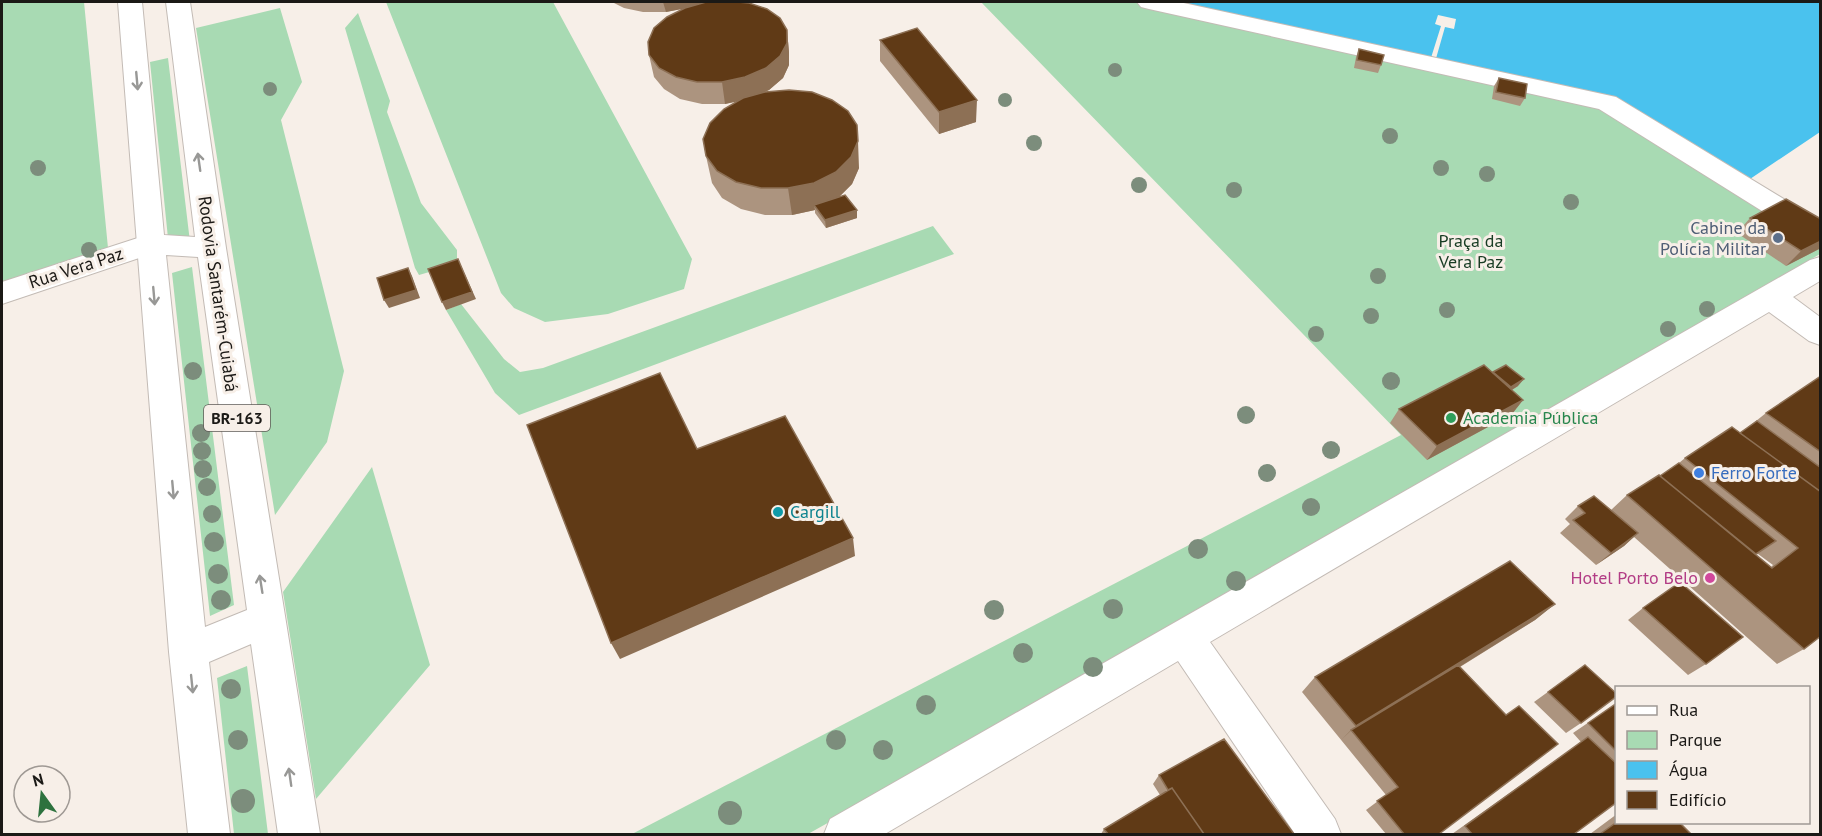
<svg xmlns="http://www.w3.org/2000/svg" width="1822" height="836" viewBox="0 0 1822 836" font-family="'PT Sans',sans-serif">
<style>
.green{fill:#a8dab3}
.water{fill:#4ac2ee}
.pier{fill:#f7efe8}
.lines{fill:none;stroke-linecap:round;stroke-linejoin:round}
.minor-casing{stroke:#c3bbb5;stroke-width:2}
.highway-casing{stroke:#c3bbb5;stroke-width:2}
.minor{fill:#fff;fill-rule:evenodd}
.highway{fill:#fff;fill-rule:evenodd}
.tree{fill:#7c8d7c}
.wall{fill:#ac947f;fill-rule:evenodd}
.shaded-wall{fill:#8d7055}
.building{fill:#603a16;stroke:#8d7055;stroke-width:1.5}
.oneway{stroke:#989896}
.service-dot{fill:#5c6f8a;stroke:#f7efe8;stroke-width:2}
.leisure-dot{fill:#2e9e5b;stroke:#f7efe8;stroke-width:2}
.shop-dot{fill:#3f7fe0;stroke:#f7efe8;stroke-width:2}
.culture-dot{fill:#0f9aa8;stroke:#f7efe8;stroke-width:2}
.hotel-dot{fill:#d1479c;stroke:#f7efe8;stroke-width:2}
.labels{text-anchor:middle;stroke-width:6;stroke-linejoin:round;paint-order:stroke}
.shield{fill:#f7efe8;stroke:#5d5955;stroke-width:1.5}
.shield-label{font-size:16px;font-weight:bold;fill:#1b1916}
.service-label{font-size:18px;fill:#4e5e75;stroke:#f7efe8;text-anchor:end}
.park-label{font-size:18px;fill:#183c23;stroke:#f7efe8}
.street-label{font-size:18px;fill:#1b1916;stroke:#f7efe8}
.leisure-label{font-size:18px;fill:#27864d;stroke:#f7efe8;text-anchor:start}
.shop-label{font-size:18px;fill:#366cbe;stroke:#f7efe8;text-anchor:start}
.culture-label{font-size:18px;fill:#0d838f;stroke:#f7efe8;text-anchor:start}
.hotel-label{font-size:18px;fill:#b23c85;stroke:#f7efe8;text-anchor:end}
</style>
<rect width="100%" height="100%" fill="#f7efe8"/>
<!-- green -->
<path class="green" d="M 2,2 L 84,2 L 108,248 L 2,284 Z
M 386,2 L 553,2 L 692,259 L 684,289 L 608,314 L 545,322 L 514,308 L 501,293 Z
M 981,2 L 1157,2 L 1614,100 L 1820,221 L 1820,254 L 1147,644 L 808,834 L 632,834 L 1401,435 Z
M 280,8 L 302,82 L 281,120 L 344,371 L 327,442 L 275,515 L 196,28 Z
M 358,13 L 390,101 L 387,112 L 421,203 L 457,250 L 457,260 L 450,266 L 419,275 L 415,268 L 345,28 Z
M 168,58 L 190,242 L 169,248 L 150,62 Z
M 933,226 L 954,254 L 519,415 L 495,393 L 446,310 L 461,304 L 504,359 L 520,372 L 543,368 Z
M 192,267 L 234,605 L 210,616 L 172,273 Z
M 372,467 L 430,665 L 316,799 L 283,592 Z
M 247,666 L 268,834 L 234,834 L 217,678 Z"/>
<!-- water -->
<path class="water" d="M 1157,2 L 1820,2 L 1820,132 L 1750,179 L 1614,100 Z"/>
<!-- pier -->
<path class="pier" d="M 1438,15 L 1456,19 L 1454,29 L 1445,27 L 1435,62 L 1430,61 L 1441,26 L 1435,24 Z"/>
<g class="lines">
<!-- minor casing -->
<g class="minor-casing">
<path id="minor" d="M 1137,2 L 1179,2 L 1616,97 L 1820,221 L 1820,244 L 1810,241 L 1599,109 L 1149,9 L 1141,7 Z
M 150,234 L 160,237 L 164,244 L 160,251 L 2,304 L 2,282 Z
M 1820,257 L 1820,281 L 1793,297 L 1820,317 L 1820,345 L 1809,341 L 1769,312 L 1210,642 L 1335,819 L 1341,834 L 1295,834 L 1178,661 L 885,834 L 824,834 L 830,819 L 1810,260 Z"/>
</g>
<!-- highway casing -->
<g class="highway-casing">
<path id="highway" d="M 118,2 L 142,2 L 164,235 L 195,237 L 166,2 L 190,2 L 226,248 L 320,834 L 278,834 L 251,644 L 209,662 L 230,834 L 188,834 L 169,652 ZM 166,255 L 198,257 L 247,610 L 205,627 Z"/>
</g>
<!-- minor -->
<use href="#minor" class="minor"/>
<!-- highway -->
<use href="#highway" class="highway"/>
</g>
<!-- trees -->
<g class="tree">
<circle cx="1115" cy="70" r="7"/>
<circle cx="270" cy="89" r="7"/>
<circle cx="1005" cy="100" r="7"/>
<circle cx="1390" cy="136" r="8"/>
<circle cx="1034" cy="143" r="8"/>
<circle cx="38" cy="168" r="8"/>
<circle cx="1441" cy="168" r="8"/>
<circle cx="1487" cy="174" r="8"/>
<circle cx="1139" cy="185" r="8"/>
<circle cx="1234" cy="190" r="8"/>
<circle cx="1571" cy="202" r="8"/>
<circle cx="89" cy="250" r="8"/>
<circle cx="1378" cy="276" r="8"/>
<circle cx="1707" cy="309" r="8"/>
<circle cx="1447" cy="310" r="8"/>
<circle cx="1371" cy="316" r="8"/>
<circle cx="1668" cy="329" r="8"/>
<circle cx="1316" cy="334" r="8"/>
<circle cx="193" cy="371" r="9"/>
<circle cx="1391" cy="381" r="9"/>
<circle cx="1246" cy="415" r="9"/>
<circle cx="201" cy="433" r="9"/>
<circle cx="1331" cy="450" r="9"/>
<circle cx="202" cy="451" r="9"/>
<circle cx="203" cy="469" r="9"/>
<circle cx="1267" cy="473" r="9"/>
<circle cx="207" cy="487" r="9"/>
<circle cx="1311" cy="507" r="9"/>
<circle cx="212" cy="514" r="9"/>
<circle cx="214" cy="542" r="10"/>
<circle cx="1198" cy="549" r="10"/>
<circle cx="218" cy="574" r="10"/>
<circle cx="1236" cy="581" r="10"/>
<circle cx="221" cy="600" r="10"/>
<circle cx="1113" cy="609" r="10"/>
<circle cx="994" cy="610" r="10"/>
<circle cx="1023" cy="653" r="10"/>
<circle cx="1093" cy="667" r="10"/>
<circle cx="231" cy="689" r="10"/>
<circle cx="926" cy="705" r="10"/>
<circle cx="238" cy="740" r="10"/>
<circle cx="836" cy="740" r="10"/>
<circle cx="883" cy="750" r="10"/>
<circle cx="243" cy="801" r="12"/>
<circle cx="730" cy="813" r="12"/>
</g>
<!-- wall -->
<path class="wall" d="M 612,2 L 704,2 L 696,5 L 787,30 L 789,52 L 789,65 L 783,78 L 769,90 L 764,92 L 859,168 L 852,184 L 840,196 L 857,210 L 857,218 L 826,228 L 815,213 L 815,210 L 792,215 L 765,215 L 741,209 L 722,198 L 712,183 L 706,156 L 737,101 L 725,104 L 702,104 L 680,99 L 664,89 L 654,77 L 649,55 L 681,9 L 666,12 L 643,12 L 624,8 Z
M 880,40 L 976,122 L 939,134 L 880,61 Z
M 1359,49 L 1381,65 L 1378,73 L 1354,68 L 1356,57 Z
M 1499,78 L 1525,98 L 1520,106 L 1492,99 L 1494,86 Z
M 1750,218 L 1821,248 L 1786,266 L 1737,233 Z
M 1492,373 L 1518,386 L 1512,390 L 1523,400 L 1512,414 L 1427,460 L 1390,423 L 1399,409 Z
M 1821,376 L 1821,636 L 1804,649 L 1777,664 L 1634,537 L 1624,546 L 1596,565 L 1560,533 L 1570,524 L 1565,519 L 1578,506 L 1611,510 L 1627,495 L 1660,476 L 1679,463 L 1685,458 L 1740,433 L 1756,421 L 1766,413 ZM 1758,554 L 1773,565 L 1771,567 L 1756,555 Z
M 1555,604 L 1535,620 L 1460,667 L 1439,834 L 1386,834 L 1366,810 L 1386,795 L 1302,692 L 1315,677 Z
M 1643,608 L 1706,664 L 1688,675 L 1628,620 Z
M 1585,665 L 1581,723 L 1566,733 L 1534,702 Z
M 1617,703 L 1617,802 L 1574,834 L 1452,834 L 1581,742 L 1573,733 Z
M 1159,775 L 1294,834 L 1101,834 L 1104,829 L 1160,795 L 1153,784 Z
M 1617,814 L 1617,822 L 1691,834 L 1590,834 Z"/>
<!-- shaded-wall -->
<path class="shaded-wall" d="M 663,2 L 704,2 L 687,8 L 666,12 Z
M 787,30 L 789,52 L 789,65 L 783,78 L 769,90 L 749,99 L 725,104 L 722,82 Z
M 977,100 L 976,122 L 939,134 L 939,112 Z
M 858,141 L 859,168 L 852,184 L 838,198 L 814,205 L 815,210 L 792,215 L 788,188 Z
M 857,210 L 857,218 L 826,228 L 825,220 Z
M 1821,241 L 1821,248 L 1786,266 L 1801,251 Z
M 458,259 L 476,299 L 446,310 L 442,302 Z
M 408,268 L 412,276 L 420,298 L 389,308 L 384,300 Z
M 1524,379 L 1518,386 L 1505,394 L 1511,387 Z
M 1523,400 L 1512,414 L 1427,460 L 1437,446 Z
M 1638,533 L 1624,546 L 1596,565 L 1611,553 Z
M 853,538 L 855,556 L 620,659 L 611,643 Z
M 1555,604 L 1535,620 L 1353,733 L 1351,730 L 1341,740 L 1356,726 Z"/>
<!-- building -->
<path class="building" d="M 706,2 L 738,2 L 749,3 L 767,9 L 780,18 L 787,30 L 787,43 L 780,56 L 766,68 L 745,77 L 722,82 L 697,82 L 676,77 L 659,68 L 649,55 L 648,42 L 654,28 L 667,17 L 685,8 Z
M 917,28 L 977,100 L 939,112 L 880,40 Z
M 1359,49 L 1384,55 L 1381,65 L 1357,60 Z
M 1499,78 L 1527,84 L 1525,98 L 1496,92 Z
M 789,90 L 812,92 L 832,100 L 848,111 L 857,125 L 858,141 L 851,157 L 836,172 L 814,183 L 788,188 L 761,188 L 736,182 L 717,171 L 706,156 L 703,139 L 710,123 L 724,109 L 743,98 L 765,92 Z
M 845,195 L 857,210 L 825,220 L 814,205 Z
M 1786,199 L 1821,219 L 1821,241 L 1801,251 L 1750,218 Z
M 458,259 L 472,292 L 442,302 L 428,269 Z
M 408,268 L 416,290 L 384,300 L 377,278 Z
M 1484,365 L 1523,400 L 1437,446 L 1399,409 Z
M 1506,365 L 1524,379 L 1511,387 L 1493,372 Z
M 660,373 L 697,449 L 785,416 L 853,538 L 611,643 L 527,425 Z
M 1821,376 L 1821,452 L 1766,413 Z
M 1757,421 L 1821,468 L 1821,492 L 1740,433 Z
M 1732,427 L 1821,492 L 1821,636 L 1804,649 L 1627,495 L 1659,475 L 1772,568 L 1798,548 L 1685,458 Z
M 1679,463 L 1776,541 L 1756,554 L 1660,476 Z
M 1594,496 L 1638,533 L 1611,553 L 1573,520 L 1585,513 L 1578,506 Z
M 1510,561 L 1555,604 L 1356,726 L 1315,677 Z
M 1680,582 L 1743,637 L 1706,664 L 1643,608 Z
M 1458,665 L 1506,715 L 1519,706 L 1558,744 L 1439,834 L 1404,834 L 1377,801 L 1398,787 L 1351,730 Z
M 1585,665 L 1617,694 L 1617,696 L 1581,723 L 1548,692 Z
M 1617,703 L 1617,752 L 1588,723 Z
M 1588,737 L 1617,764 L 1617,802 L 1574,834 L 1472,834 L 1465,826 Z
M 1224,739 L 1294,834 L 1204,834 L 1172,788 L 1168,790 L 1159,775 Z
M 1172,788 L 1204,834 L 1108,834 L 1104,829 Z
M 1617,822 L 1679,822 L 1691,834 L 1600,834 Z"/>
<!-- one-way arrows -->
<defs><path id="oneway-shaft" d="M-6 0H5M1.5-3L5.5 0L1.5 3" fill="none" stroke-width="1.6" stroke-linecap="round" stroke-linejoin="round" transform="scale(1.5)"/></defs>
<g class="oneway">
<use href="#oneway-shaft" transform="translate(137 81) rotate(85)"/>
<use href="#oneway-shaft" transform="translate(199 162) rotate(-98)"/>
<use href="#oneway-shaft" transform="translate(154 296) rotate(85)"/>
<use href="#oneway-shaft" transform="translate(173 490) rotate(85)"/>
<use href="#oneway-shaft" transform="translate(261 584) rotate(-99)"/>
<use href="#oneway-shaft" transform="translate(192 684) rotate(84)"/>
<use href="#oneway-shaft" transform="translate(290 777) rotate(-98)"/>
</g>
<!-- markers -->
<circle class="service-dot" cx="1778" cy="238" r="6"/>
<circle class="leisure-dot" cx="1451" cy="418" r="6"/>
<circle class="shop-dot" cx="1699" cy="473" r="6"/>
<circle class="culture-dot" cx="778" cy="512" r="6"/>
<circle class="hotel-dot" cx="1710" cy="578" r="6"/>
<g class="labels">
<!-- shield labels -->
<rect class="shield" x="204" y="405" width="66" height="26" rx="4.5"/>
<g class="shield-label">
<text x="237" y="424">BR-163</text>
</g>
<!-- service labels -->
<g class="service-label">
<text x="1766" y="234">Cabine da<tspan x="1766" dy="21">Polícia Militar</tspan></text>
</g>
<!-- park labels -->
<g class="park-label">
<text x="1471" y="247">Praça da<tspan x="1471" dy="21">Vera Paz</tspan></text>
</g>
<!-- street labels -->
<g class="street-label">
<text transform="translate(76 268) rotate(-18)" y="6">Rua Vera Paz</text>
<text transform="translate(218 294) rotate(82)" y="6">Rodovia Santarém-Cuiabá</text>
</g>
<!-- leisure labels -->
<g class="leisure-label">
<text x="1463" y="424">Academia Pública</text>
</g>
<!-- shop labels -->
<g class="shop-label">
<text x="1711" y="479">Ferro Forte</text>
</g>
<!-- culture labels -->
<g class="culture-label">
<text x="790" y="518">Cargill</text>
</g>
<!-- hotel labels -->
<g class="hotel-label">
<text x="1698" y="584">Hotel Porto Belo</text>
</g>
</g>
<!-- border -->
<rect width="1822" height="836" fill="none" stroke="#1b1916" stroke-width="6"/>
<!-- legend -->
<rect x="1615" y="686" width="195" height="138" fill="#f7efe8" stroke="#9f9994" stroke-width="1.5"/>
<rect x="1627" y="706" width="30" height="9" fill="#ffffff" stroke="#9f9994" stroke-width="1.5"/>
<text x="1669" y="716" font-size="18" fill="#1b1916">Rua</text>
<rect x="1627" y="731" width="30" height="18" fill="#a8dab3" stroke="#9f9994" stroke-width="1.5"/>
<text x="1669" y="746" font-size="18" fill="#1b1916">Parque</text>
<rect x="1627" y="761" width="30" height="18" fill="#4ac2ee" stroke="#9f9994" stroke-width="1.5"/>
<text x="1669" y="776" font-size="18" fill="#1b1916">Água</text>
<rect x="1627" y="791" width="30" height="18" fill="#603a16" stroke="#9f9994" stroke-width="1.5"/>
<text x="1669" y="806" font-size="18" fill="#1b1916">Edifício</text>
<!-- north arrow -->
<g transform="translate(42 794) rotate(345)"><circle r="28" fill="#f7efe8" stroke="#9f9994" stroke-width="1.5"/>
<path d="M0-4.5L10 22L0 15L-10 22Z" fill="#2d723e"/>
<text y="-9" font-size="16" font-weight="bold" text-anchor="middle" fill="#1b1916">N</text>
</g>
</svg>
